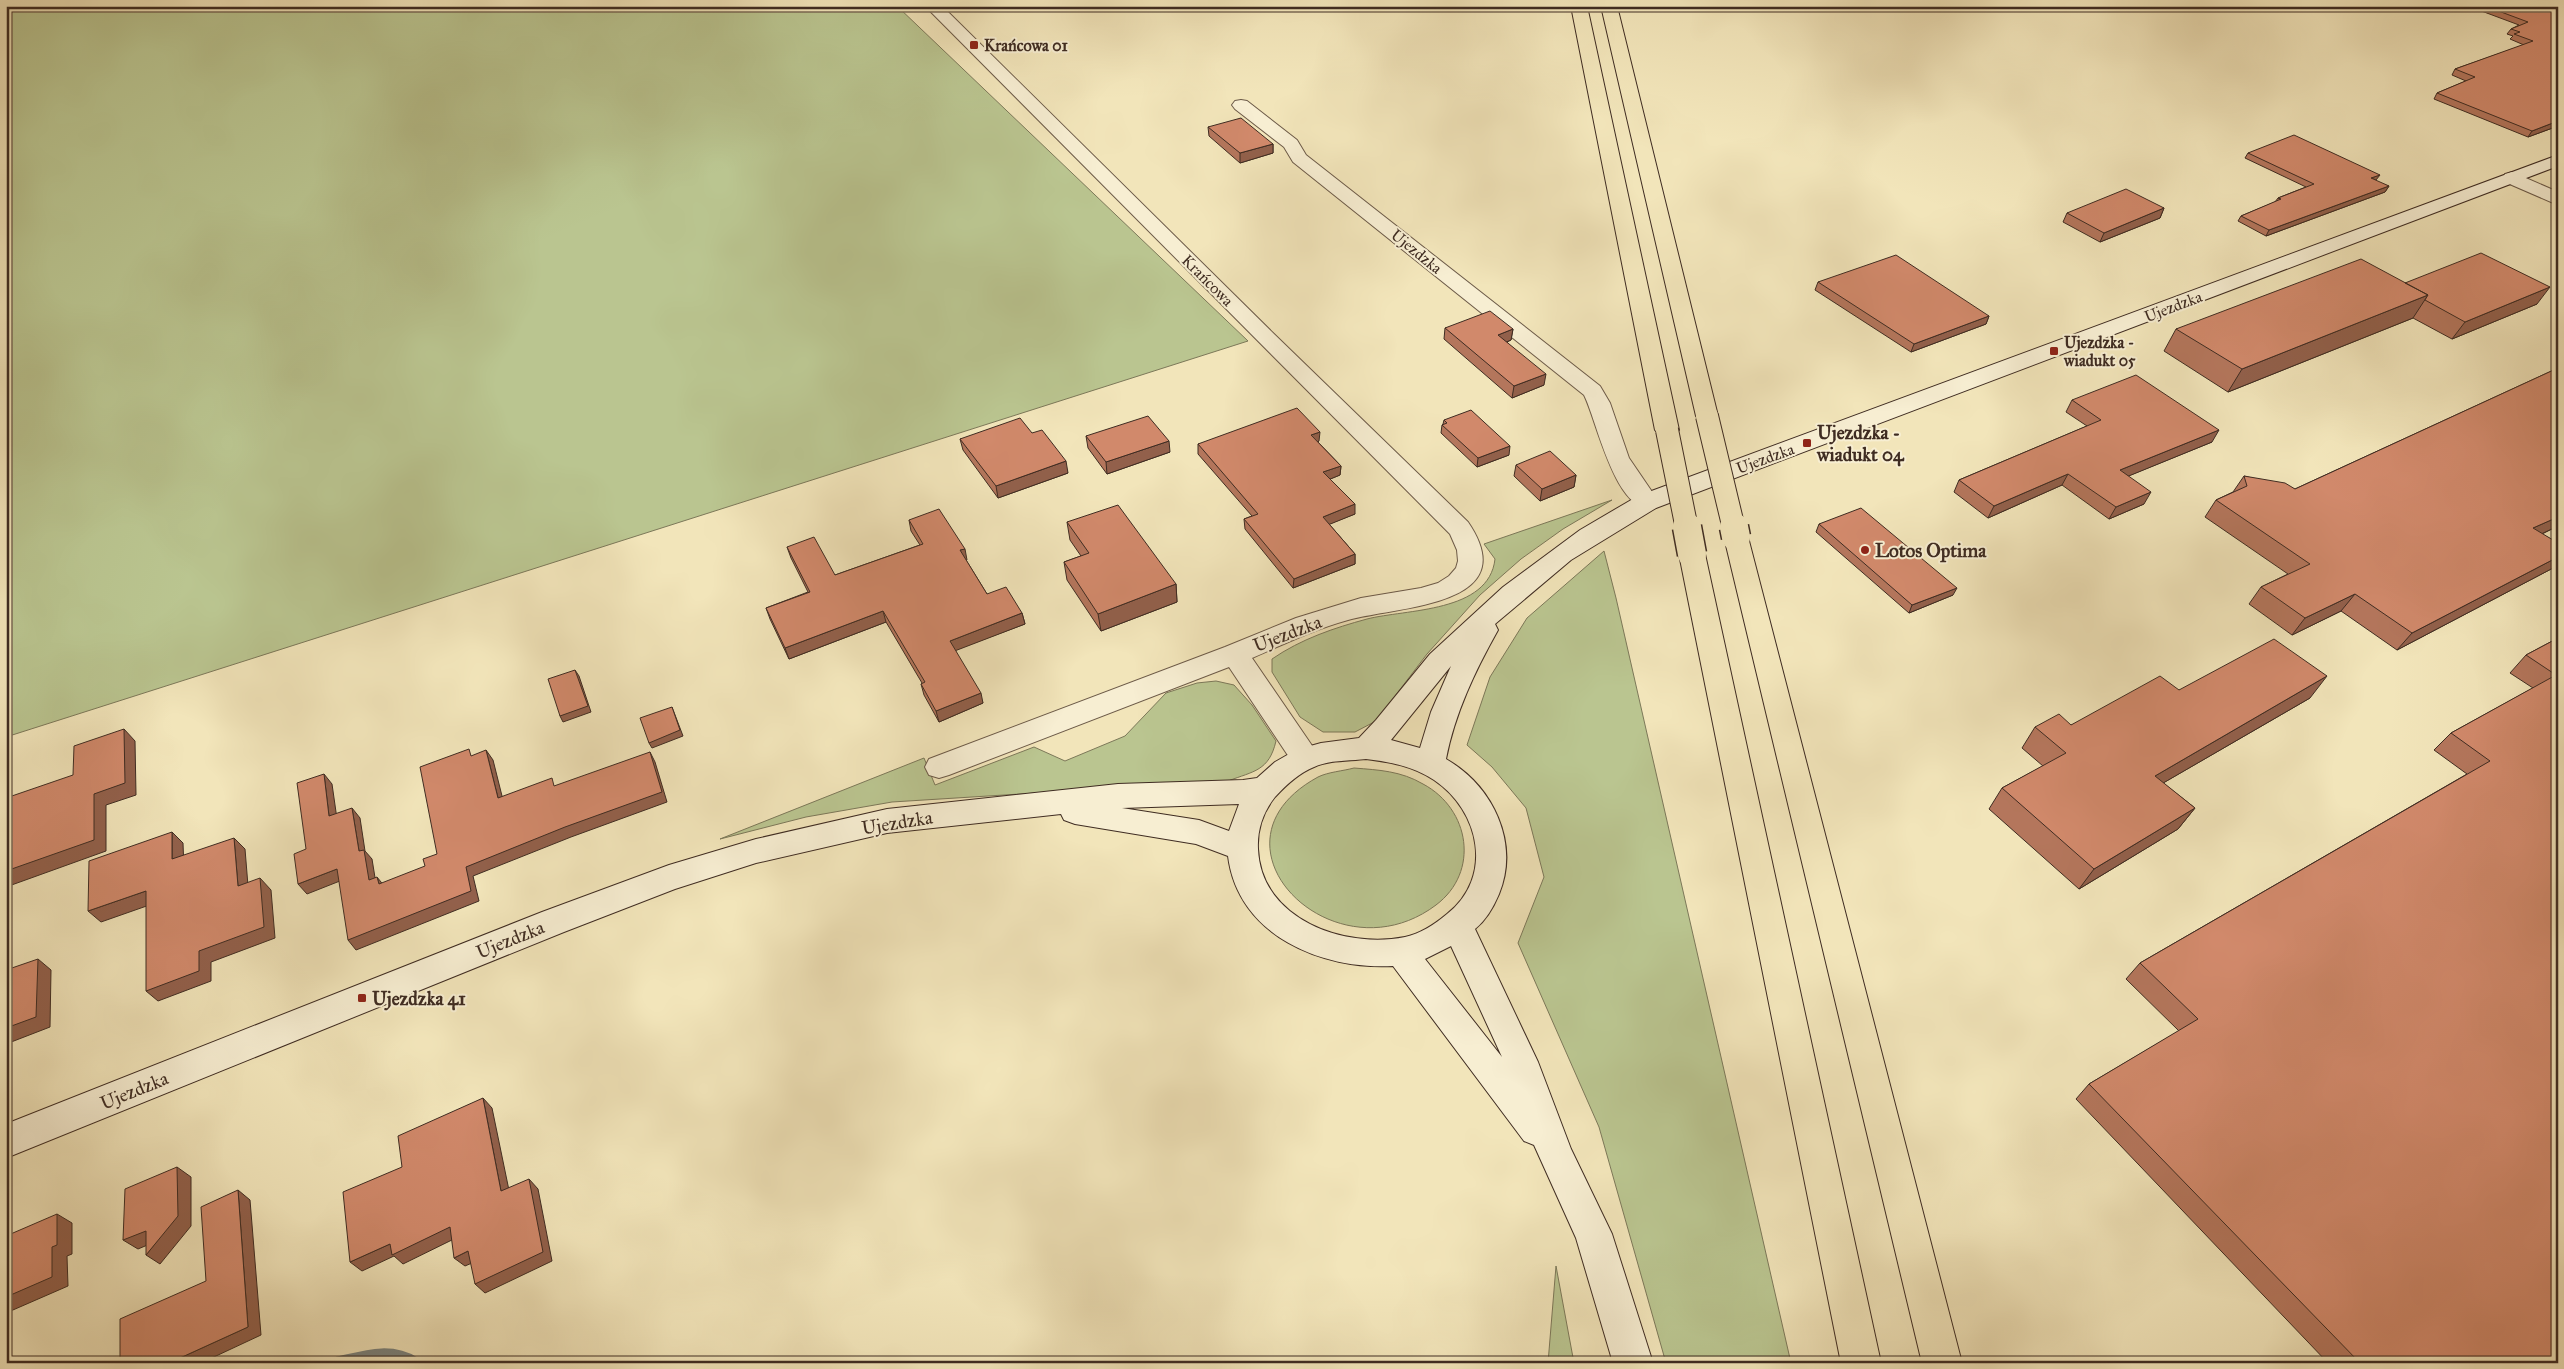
<svg xmlns="http://www.w3.org/2000/svg" width="2564" height="1369" viewBox="0 0 2564 1369" font-family="'IM FELL Great Primer',serif">
<style>
.green{fill:#bac590;stroke:#7c7859}
.lines{fill:none;stroke-linecap:round;stroke-linejoin:round}
.stream{stroke:#79827e;stroke-width:12}
.minor-casing{stroke:#6c5a48;stroke-width:2}
.tertiary-casing{stroke:#6c5a48;stroke-width:2}
.secondary-casing{stroke:#3f2c22;stroke-width:2}
.motorway-casing{stroke:#3f2c22;stroke-width:2}
.minor{fill:#f7eed2;fill-rule:evenodd}
.tertiary{fill:#f7eed2;fill-rule:evenodd}
.secondary{fill:#f7eed2;fill-rule:evenodd}
.motorway{fill:#f2e5ba;fill-rule:evenodd}
.motorway-bridge-far1-casing{stroke:#3f2c22;stroke-width:24;stroke-linecap:butt}
.motorway-bridge-casing{stroke:#3f2c22;stroke-width:31;stroke-linecap:butt}
.motorway-bridge-far1{stroke:#f2e5ba;stroke-width:22}
.motorway-bridge{stroke:#f2e5ba;stroke-width:28}
.wall{fill:#b4765c;stroke:#3f2c22}
.shaded-wall{fill:#92604b;stroke:#3f2c22}
.building{fill:#d1896b;stroke:#3f2c22}
.poi-dot{fill:#8f2418;stroke:#f7eed2;stroke-width:2}
.labels{text-anchor:middle;stroke-width:4;stroke-linejoin:round;paint-order:stroke}
.far-poi-label{font-size:16px;font-weight:bold;fill:#3f2c22;stroke:#f7eed2;text-anchor:start}
.far-street-label{font-size:16px;fill:#3f2c22;stroke:#f7eed2}
.poi-label{font-size:19px;font-weight:bold;fill:#3f2c22;stroke:#f7eed2;text-anchor:start}
.street-label{font-size:19px;fill:#3f2c22;stroke:#f7eed2}
</style>
<rect width="100%" height="100%" fill="#f2e5ba"/>
<filter id="stains"><feTurbulence type="fractalNoise" baseFrequency=".004" numOctaves="4"/><feColorMatrix values="0 0 0 0 .2 0 0 0 0 .09 0 0 0 0 .02 0 0 0 .5 -.17"/></filter>
<radialGradient id="worn" r=".72"><stop offset=".6" stop-color="#630" stop-opacity="0"/><stop offset="1" stop-color="#630" stop-opacity=".3"/></radialGradient>
<!-- green -->
<path class="green" d="M 6,6 L 897,6 L 1248,341 L 6,737 Z
M 1612,500 L 1563,529 L 1521,559 L 1480,595 L 1427,654 L 1376,721 L 1355,732 L 1323,732 L 1300,717 L 1272,672 L 1272,659 C 1301,639 1334,628 1367,619 C 1406,609 1489,613 1495,559 L 1484,544 Z
M 1604,551 L 1616,598 L 1791,1363 L 1666,1363 L 1599,1127 L 1518,943 L 1544,877 L 1526,808 L 1492,767 L 1467,745 L 1490,677 L 1527,618 Z
M 1216,681 L 1234,685 L 1252,705 L 1276,741 C 1269,771 1254,771 1228,781 L 892,802 L 806,817 L 720,839 L 924,758 L 935,785 L 1034,747 L 1065,761 L 1125,736 L 1166,693 L 1197,683 Z
M 1354,768 C 1379,770 1401,771 1423,784 C 1470,809 1480,872 1436,905 C 1334,982 1195,844 1318,777 C 1328,772 1343,771 1354,768 Z
M 1556,1266 L 1574,1363 L 1548,1363 Z"/>
<g class="lines">
<!-- stream -->
<path class="stream" d="M 336,1363 C 363,1357 390,1347 415,1363"/>
<!-- minor casing -->
<g class="minor-casing">
<path id="minor" d="M 925,6 L 942,6 L 1274,334 L 1468,522 C 1526,607 1397,606 1348,620 C 1315,629 1284,644 1252,658 L 1315,750 L 1319,758 L 1315,766 L 1305,769 L 1295,766 L 1229,667 L 949,775 L 939,778 L 929,775 L 925,767 L 929,759 L 1225,647 L 1296,618 L 1361,598 L 1421,588 L 1438,583 L 1449,576 L 1456,568 L 1458,561 L 1457,550 L 1450,534 Z
M 1241,100 L 1247,101 L 1297,140 L 1306,155 L 1600,386 L 1610,403 L 1629,458 L 1659,502 L 1656,508 C 1616,518 1597,420 1584,395 L 1293,162 L 1284,147 L 1235,109 L 1232,105 L 1235,101 Z"/>
</g>
<!-- tertiary casing -->
<g class="tertiary-casing">
<path id="tertiary" d="M 2512,172 L 2558,192 L 2558,205 L 2505,182 L 2503,178 L 2505,174 Z"/>
</g>
<!-- secondary casing -->
<g class="secondary-casing">
<path id="secondary" d="M 2558,155 L 2558,166 L 1656,508 L 1571,560 L 1495,624 L 1498,630 C 1475,671 1455,713 1446,759 C 1493,786 1520,843 1499,894 C 1494,906 1486,920 1475,929 L 1538,1062 L 1571,1149 L 1612,1234 L 1653,1363 L 1613,1363 L 1576,1238 L 1534,1145 L 1524,1141 L 1393,966 C 1322,970 1238,936 1228,856 L 1196,844 L 1075,824 L 1064,820 L 1061,814 L 887,833 L 756,863 L 675,889 L 564,932 L 6,1158 L 6,1124 L 542,912 L 669,865 L 756,839 L 887,809 L 1118,784 L 1243,780 L 1257,778 L 1275,762 L 1296,750 L 1321,743 L 1359,738 L 1376,720 L 1430,654 L 1503,587 L 1580,530 L 1638,496 ZM 1451,666 L 1431,712 L 1420,748 L 1391,740 ZM 1366,759 C 1390,762 1413,766 1434,780 C 1480,811 1494,877 1447,914 C 1435,924 1420,934 1405,937 C 1345,949 1261,920 1258,849 C 1257,830 1263,812 1275,797 C 1286,785 1299,773 1314,767 C 1329,760 1349,761 1366,759 ZM 1239,804 L 1229,831 L 1199,820 L 1122,808 ZM 1451,946 L 1502,1057 L 1425,959 Z"/>
</g>
<!-- motorway casing -->
<g class="motorway-casing">
<path id="motorway" d="M 1571,6 L 1587,6 L 1679,430 L 1675,435 L 1667,437 L 1659,435 L 1655,430 Z
M 1601,6 L 1617,6 L 1718,416 L 1715,421 L 1707,423 L 1699,421 L 1696,416 Z
M 1736,529 L 1745,531 L 1748,537 L 1962,1363 L 1922,1363 L 1724,537 L 1727,531 Z
M 1692,545 L 1701,548 L 1705,554 L 1881,1363 L 1841,1363 L 1679,554 L 1683,548 Z"/>
</g>
<!-- minor -->
<use href="#minor" class="minor"/>
<!-- tertiary -->
<use href="#tertiary" class="tertiary"/>
<!-- secondary -->
<use href="#secondary" class="secondary"/>
<!-- motorway -->
<use href="#motorway" class="motorway"/>
<!-- motorway-bridge-far1 casing -->
<g class="motorway-bridge-far1-casing">
<path id="motorway-bridge-far1" d="M 1707,416 L 1734,529
M 1667,430 L 1687,529"/>
</g>
<!-- motorway-bridge casing -->
<g class="motorway-bridge-casing">
<path id="motorway-bridge" d="M 1687,527 L 1692,554
M 1734,527 L 1736,537"/>
</g>
<!-- motorway-bridge-far1 -->
<use href="#motorway-bridge-far1" class="motorway-bridge-far1"/>
<!-- motorway-bridge -->
<use href="#motorway-bridge" class="motorway-bridge"/>
</g>
<!-- wall -->
<path class="wall" d="M 2468,6 L 2558,6 L 2558,126 L 2528,137 L 2434,99 L 2437,93 L 2466,81 L 2452,75 L 2455,69 L 2524,45 L 2510,39 L 2513,36 L 2507,34 L 2511,29 L 2519,25 Z
M 1208,127 L 1273,144 L 1273,153 L 1240,163 L 1209,136 Z
M 2248,153 L 2389,186 L 2385,192 L 2266,236 L 2238,221 L 2241,216 L 2275,202 L 2278,198 L 2306,187 L 2245,158 Z
M 2164,208 L 2160,218 L 2100,242 L 2063,222 L 2067,213 Z
M 1818,282 L 1989,316 L 1986,324 L 1911,352 L 1815,290 Z
M 2405,283 L 2537,304 L 2452,339 L 2413,318 L 2228,392 L 2164,351 L 2176,329 Z
M 1445,328 L 1513,329 L 1511,340 L 1507,342 L 1544,385 L 1512,398 L 1444,339 Z
M 2558,368 L 2558,526 L 2542,534 L 2558,543 L 2558,564 L 2555,567 L 2397,650 L 2341,611 L 2292,635 L 2249,604 L 2261,587 L 2288,574 L 2205,517 L 2216,500 L 2233,492 L 2244,476 L 2295,489 Z
M 2072,400 L 2212,442 L 2128,476 L 2144,504 L 2109,519 L 2062,485 L 1988,518 L 1954,492 L 1959,480 L 2087,426 L 2066,412 Z
M 1444,420 L 1509,455 L 1477,467 L 1441,433 L 1442,425 L 1443,424 Z
M 1032,433 L 1068,473 L 998,498 L 963,450 L 960,439 Z
M 1086,436 L 1170,452 L 1107,474 L 1088,448 Z
M 1319,441 L 1318,442 L 1341,466 L 1340,475 L 1330,479 L 1355,514 L 1329,524 L 1355,554 L 1355,564 L 1293,588 L 1245,529 L 1244,519 L 1252,516 L 1198,454 L 1198,444 Z
M 1516,465 L 1576,475 L 1574,487 L 1540,501 L 1514,476 Z
M 909,520 L 967,560 L 966,560 L 987,594 L 1022,613 L 1025,624 L 955,650 L 983,703 L 939,722 L 924,695 L 921,684 L 922,683 L 886,622 L 789,659 L 770,619 L 766,608 L 808,592 L 791,558 L 787,547 L 835,575 L 920,545 L 911,531 Z
M 1067,522 L 1176,584 L 1177,602 L 1101,631 L 1067,580 L 1064,562 L 1081,556 L 1070,540 Z
M 1819,524 L 1953,595 L 1909,613 L 1816,532 Z
M 2558,638 L 2558,1363 L 2328,1363 L 2076,1099 L 2089,1084 L 2179,1031 L 2126,979 L 2140,963 L 2467,774 L 2434,750 L 2451,733 L 2533,688 L 2510,673 L 2526,655 Z
M 2179,690 L 2310,698 L 2163,783 L 2195,808 L 2178,829 L 2079,889 L 1989,809 L 2002,788 L 2043,766 L 2022,748 L 2035,727 L 2071,725 Z"/>
<!-- shaded-wall -->
<path class="shaded-wall" d="M 2558,121 L 2558,126 L 2528,137 L 2532,131 Z
M 1273,144 L 1273,153 L 1240,163 L 1240,153 Z
M 2380,175 L 2376,180 L 2371,178 Z
M 2389,186 L 2385,192 L 2266,236 L 2269,230 Z
M 2164,208 L 2160,218 L 2100,242 L 2104,233 Z
M 2550,287 L 2537,304 L 2452,339 L 2465,322 Z
M 2428,295 L 2413,318 L 2228,392 L 2242,369 Z
M 1989,316 L 1986,324 L 1911,352 L 1914,344 Z
M 1513,329 L 1511,340 L 1497,346 L 1498,335 Z
M 1546,374 L 1544,385 L 1512,398 L 1514,386 Z
M 2219,430 L 2212,442 L 2114,482 L 2120,470 Z
M 1320,432 L 1319,441 L 1311,444 L 1311,435 Z
M 1169,441 L 1170,452 L 1107,474 L 1106,462 Z
M 1510,446 L 1509,455 L 1477,467 L 1478,458 Z
M 1066,461 L 1068,473 L 998,498 L 996,486 Z
M 1341,466 L 1340,475 L 1323,482 L 1323,472 Z
M 2068,474 L 2062,485 L 1988,518 L 1994,506 Z
M 1576,475 L 1574,487 L 1540,501 L 1542,489 Z
M 2151,492 L 2144,504 L 2109,519 L 2116,507 Z
M 1355,504 L 1355,514 L 1323,527 L 1323,517 Z
M 2558,517 L 2558,526 L 2518,545 L 2533,528 Z
M 965,549 L 967,560 L 963,561 L 960,550 Z
M 1355,554 L 1355,564 L 1293,588 L 1294,579 Z
M 2558,557 L 2558,564 L 2555,567 L 2397,650 L 2412,633 Z
M 1176,584 L 1177,602 L 1101,631 L 1098,614 Z
M 1957,588 L 1953,595 L 1909,613 L 1912,605 Z
M 2355,594 L 2341,611 L 2292,635 L 2305,618 Z
M 883,611 L 886,622 L 789,659 L 785,648 Z
M 1022,613 L 1025,624 L 952,652 L 950,641 Z
M 575,670 L 579,676 L 591,712 L 563,722 L 560,716 Z
M 2327,676 L 2310,698 L 2139,797 L 2155,776 Z
M 981,693 L 983,703 L 939,722 L 936,711 Z
M 672,707 L 683,736 L 652,748 L 649,743 Z
M 124,729 L 135,741 L 136,795 L 106,805 L 106,851 L 6,887 L 6,871 L 94,794 Z
M 486,750 L 493,760 L 505,808 L 498,798 Z
M 650,752 L 655,762 L 667,802 L 571,837 L 473,876 L 479,901 L 356,950 L 348,940 Z
M 324,774 L 332,784 L 338,826 L 329,816 Z
M 352,808 L 360,818 L 365,851 L 372,859 L 377,890 L 369,880 L 359,851 Z
M 2195,808 L 2178,829 L 2079,889 L 2094,869 Z
M 172,832 L 183,843 L 184,870 L 172,859 Z
M 234,838 L 245,849 L 249,898 L 238,886 Z
M 337,869 L 345,879 L 307,894 L 298,884 Z
M 377,877 L 385,887 L 379,884 Z
M 260,878 L 271,890 L 275,938 L 211,962 L 211,981 L 158,1001 L 146,991 L 199,951 Z
M 146,891 L 158,902 L 101,922 L 88,911 Z
M 38,959 L 51,970 L 50,1027 L 6,1044 L 6,1028 Z
M 483,1098 L 492,1108 L 511,1200 L 501,1191 Z
M 177,1167 L 191,1177 L 191,1226 L 160,1264 L 146,1255 L 157,1241 L 138,1249 L 123,1240 Z
M 529,1179 L 538,1189 L 552,1261 L 485,1293 L 475,1284 Z
M 238,1190 L 250,1200 L 261,1335 L 201,1363 L 169,1363 L 248,1327 Z
M 57,1214 L 72,1223 L 72,1254 L 67,1256 L 68,1286 L 6,1313 L 6,1297 Z
M 450,1227 L 460,1236 L 403,1264 L 394,1256 L 362,1271 L 350,1262 L 390,1244 Z
M 468,1251 L 479,1260 L 465,1266 L 454,1258 Z"/>
<!-- building -->
<path class="building" d="M 2485,6 L 2558,6 L 2558,121 L 2532,131 L 2437,93 L 2475,77 L 2455,69 L 2533,41 L 2514,34 L 2520,32 L 2511,29 L 2528,22 Z
M 1241,118 L 1273,144 L 1240,153 L 1208,127 Z
M 2294,135 L 2380,175 L 2371,178 L 2389,186 L 2269,230 L 2241,216 L 2281,199 L 2278,198 L 2314,184 L 2248,153 Z
M 2126,189 L 2164,208 L 2104,233 L 2067,213 Z
M 2481,253 L 2550,287 L 2465,322 L 2425,300 L 2428,295 L 2405,283 Z
M 1896,255 L 1989,316 L 1914,344 L 1818,282 Z
M 2361,259 L 2428,295 L 2242,369 L 2176,329 Z
M 1490,311 L 1513,329 L 1498,335 L 1546,374 L 1514,386 L 1445,328 Z
M 2558,368 L 2558,517 L 2533,528 L 2558,543 L 2558,557 L 2412,633 L 2355,594 L 2305,618 L 2261,587 L 2310,564 L 2216,500 L 2247,486 L 2244,476 L 2285,483 L 2295,489 Z
M 2136,375 L 2219,430 L 2120,470 L 2151,492 L 2116,507 L 2068,474 L 1994,506 L 1959,480 L 2101,420 L 2072,400 Z
M 1297,408 L 1320,432 L 1311,435 L 1341,466 L 1323,472 L 1355,504 L 1323,517 L 1355,554 L 1294,579 L 1244,519 L 1258,514 L 1198,444 Z
M 1471,410 L 1510,446 L 1478,458 L 1442,425 L 1447,423 L 1444,420 Z
M 1148,416 L 1169,441 L 1106,462 L 1086,436 Z
M 1020,418 L 1032,433 L 1042,430 L 1066,461 L 996,486 L 960,439 Z
M 1550,451 L 1576,475 L 1542,489 L 1516,465 Z
M 1118,505 L 1176,584 L 1098,614 L 1064,562 L 1089,553 L 1067,522 Z
M 1861,508 L 1957,588 L 1912,605 L 1819,524 Z
M 939,509 L 965,549 L 960,550 L 987,594 L 1006,587 L 1022,613 L 950,641 L 981,693 L 936,711 L 921,684 L 925,682 L 883,611 L 785,648 L 766,608 L 810,592 L 787,547 L 814,537 L 835,575 L 923,544 L 909,520 Z
M 2558,638 L 2558,1363 L 2360,1363 L 2089,1084 L 2198,1019 L 2140,963 L 2490,761 L 2451,733 L 2556,675 L 2526,655 Z
M 2274,639 L 2327,676 L 2155,776 L 2195,808 L 2094,869 L 2002,788 L 2066,753 L 2035,727 L 2059,714 L 2071,725 L 2160,676 L 2179,690 Z
M 575,670 L 588,706 L 560,716 L 548,679 Z
M 672,707 L 680,730 L 649,743 L 640,718 Z
M 124,729 L 125,783 L 94,794 L 94,840 L 6,871 L 6,798 L 73,775 L 74,746 Z
M 469,749 L 471,756 L 486,750 L 498,798 L 552,778 L 554,786 L 650,752 L 662,792 L 565,827 L 466,867 L 471,891 L 348,940 L 337,869 L 298,884 L 294,854 L 306,849 L 297,783 L 324,774 L 329,816 L 352,808 L 359,851 L 364,850 L 369,880 L 377,877 L 379,884 L 425,866 L 423,859 L 437,854 L 420,767 Z
M 172,832 L 172,859 L 234,838 L 238,886 L 260,878 L 264,927 L 199,951 L 199,971 L 146,991 L 146,891 L 88,911 L 89,861 Z
M 38,959 L 36,1017 L 6,1028 L 6,970 Z
M 483,1098 L 501,1191 L 529,1179 L 543,1252 L 475,1284 L 468,1251 L 454,1258 L 450,1227 L 392,1255 L 390,1244 L 350,1262 L 343,1192 L 402,1167 L 398,1136 Z
M 177,1167 L 178,1216 L 146,1255 L 146,1231 L 123,1240 L 125,1189 Z
M 238,1190 L 248,1327 L 169,1363 L 120,1363 L 120,1319 L 206,1281 L 201,1207 Z
M 57,1214 L 57,1245 L 52,1247 L 52,1277 L 6,1297 L 6,1236 Z"/>
<!-- markers -->
<g class="poi-dot">
<rect x="969" y="40" width="10" height="10" rx="2.5"/>
<rect x="2049" y="346" width="10" height="10" rx="2.5"/>
<rect x="1802" y="438" width="10" height="10" rx="2.5"/>
<circle cx="1865" cy="550" r="5"/>
<rect x="357" y="993" width="10" height="10" rx="2.5"/>
</g>
<g class="labels">
<!-- far-poi labels -->
<g class="far-poi-label">
<text x="984" y="51">Krańcowa 01</text>
<text x="2064" y="348">Ujezdzka -<tspan x="2064" dy="18">wiadukt 05</tspan></text>
</g>
<!-- far-street labels -->
<g class="far-street-label">
<text transform="translate(1417 251) rotate(39)" y="6">Ujezdzka</text>
<text transform="translate(1208 280) rotate(45)" y="6">Krańcowa</text>
<text transform="translate(2173 306) rotate(-21)" y="6">Ujezdzka</text>
<text transform="translate(1765 458) rotate(-20)" y="6">Ujezdzka</text>
</g>
<!-- poi labels -->
<g class="poi-label">
<text x="1817" y="439">Ujezdzka -<tspan x="1817" dy="22">wiadukt 04</tspan></text>
<text x="1875" y="557">Lotos Optima</text>
<text x="372" y="1005">Ujezdzka 41</text>
</g>
<!-- street labels -->
<g class="street-label">
<text transform="translate(1287 633) rotate(-21)" y="7">Ujezdzka</text>
<text transform="translate(897 822) rotate(-9)" y="7">Ujezdzka</text>
<text transform="translate(510 939) rotate(-22)" y="7">Ujezdzka</text>
<text transform="translate(134 1090) rotate(-22)" y="7">Ujezdzka</text>
</g>
</g>
<!-- margin -->
<rect width="2564" height="1369" fill="none" stroke="#f2e5ba" stroke-width="25"/>
<rect x="8" y="8" width="2549" height="1354" fill="none" stroke="#3f2c22" stroke-width="2.5"/>
<rect x="12" y="12" width="2539" height="1344" fill="none" stroke="#3f2c22"/>
<rect width="100%" height="100%" filter="url(#stains)"/>
<rect width="100%" height="100%" fill="url(#worn)"/>
</svg>
